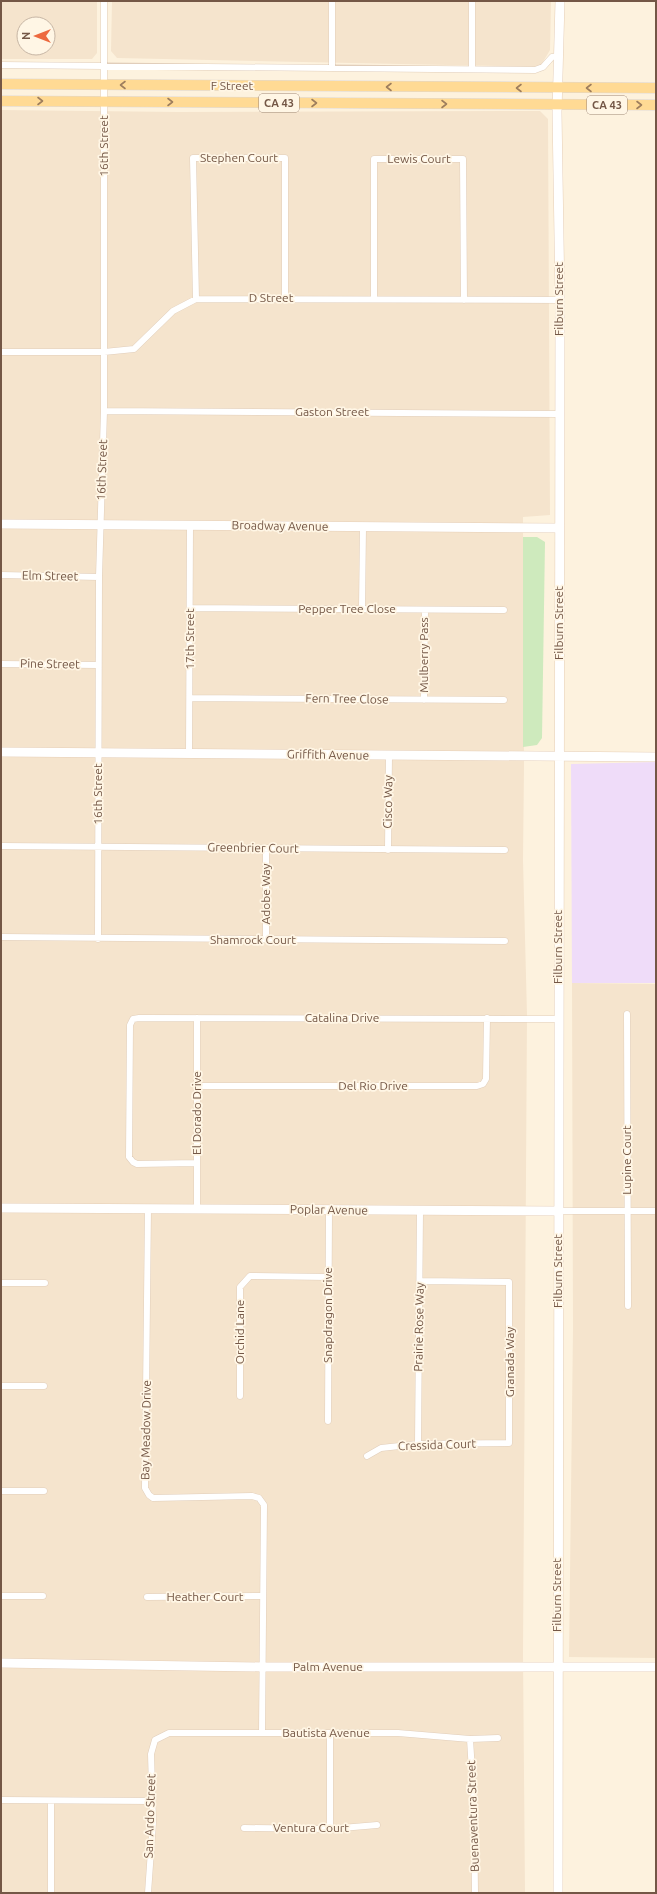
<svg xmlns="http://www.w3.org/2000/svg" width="657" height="1894" viewBox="0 0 657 1894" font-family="Ubuntu,sans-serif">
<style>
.residential{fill:#f5e4cd;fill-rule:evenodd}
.education{fill:#efdcf9}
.green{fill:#ceeabd}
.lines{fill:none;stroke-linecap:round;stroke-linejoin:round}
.street-casing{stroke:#e1cebb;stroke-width:7}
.secondary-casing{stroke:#e6cfb8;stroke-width:10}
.primary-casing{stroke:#ded7d3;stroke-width:11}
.street{stroke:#fff;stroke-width:6}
.secondary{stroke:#fff;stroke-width:9}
.primary{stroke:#ffda94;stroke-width:10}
.oneway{stroke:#9e7e5d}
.labels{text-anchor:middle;stroke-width:3.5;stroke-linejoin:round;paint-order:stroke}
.shield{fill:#fff6e5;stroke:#9e8776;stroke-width:1}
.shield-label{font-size:11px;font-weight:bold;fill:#745746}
.street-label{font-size:12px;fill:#745746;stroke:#fff6e5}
</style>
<rect width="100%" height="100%" fill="#fdf2de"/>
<!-- residential -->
<path class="residential" d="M 1,1 L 97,1 L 97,53 L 92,59 L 1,59 ZM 24,24 L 48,24 L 48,48 L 24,48 Z
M 112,1 L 551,1 L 550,50 L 540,67 L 117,58 L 111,51 Z
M 1,110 L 178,112 L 540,111 L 548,119 L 550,515 L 523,517 L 524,766 L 523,860 L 527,1015 L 523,1655 L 525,1893 L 1,1893 Z
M 572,983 L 656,984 L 656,1658 L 569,1657 L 573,1329 Z"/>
<!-- education -->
<path class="education" d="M 656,762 L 656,983 L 572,983 L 571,764 Z"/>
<!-- green -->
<path class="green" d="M 523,537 L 537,537 L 545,542 L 542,738 L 537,745 L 523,747 Z"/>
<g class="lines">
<!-- street casing -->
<g class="street-casing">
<path id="street" d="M 1,65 L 535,70 L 543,67 L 552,57 L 559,56
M 332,68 L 332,1
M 472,69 L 472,1
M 196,299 L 193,158 L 285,158 L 285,298
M 374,299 L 374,159 L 463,159 L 464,300
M 1,352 L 104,352 L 134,349 L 173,311 L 196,299 L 560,300
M 104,411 L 559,414
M 1,575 L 99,577
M 190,608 L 504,610
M 362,609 L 363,527
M 1,664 L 98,665
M 190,698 L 504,700
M 424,700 L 425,610
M 189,753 L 190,525
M 1,846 L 505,850
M 388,850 L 389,755
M 1,937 L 505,941
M 98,939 L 99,577 L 104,411 L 104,1
M 266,940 L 266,849
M 627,1014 L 628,1306
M 197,1086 L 477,1086 L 483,1084 L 486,1079 L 487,1018
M 196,1163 L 137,1164 L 133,1162 L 129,1157 L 130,1025 L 133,1019 L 139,1018 L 558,1019
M 148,1208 L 145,1488 L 149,1495 L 153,1498 L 252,1496 L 259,1498 L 264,1505 L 262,1733
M 197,1209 L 197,1018
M 558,1211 L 656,1211
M 1,1283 L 45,1283
M 1,1386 L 44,1386
M 240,1396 L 240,1287 L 250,1276 L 328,1277
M 328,1421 L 329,1210
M 418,1444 L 420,1211
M 367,1456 L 381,1448 L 418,1444 L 509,1443 L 509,1282 L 420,1281
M 1,1491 L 44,1491
M 1,1596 L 43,1596
M 147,1597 L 263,1596
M 330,1733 L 330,1829
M 470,1739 L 474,1804 L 475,1893
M 1,1800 L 152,1801
M 51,1801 L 51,1893
M 244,1828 L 330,1829 L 377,1825
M 148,1893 L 153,1822 L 151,1754 L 155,1740 L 169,1733 L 398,1733 L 470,1739 L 498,1738"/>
</g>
<!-- secondary casing -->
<g class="secondary-casing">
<path id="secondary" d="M 1,524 L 559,528
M 1,752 L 656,757
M 1,1208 L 558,1211
M 1,1663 L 263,1667 L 656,1667
M 558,1893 L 560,300 L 557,112 L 560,1"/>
</g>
<!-- primary casing -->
<g class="primary-casing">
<path id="primary" d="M 1,84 L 656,88
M 1,101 L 656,105"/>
</g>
<!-- street -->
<use href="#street" class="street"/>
<!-- secondary -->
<use href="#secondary" class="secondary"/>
<!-- primary -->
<use href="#primary" class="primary"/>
</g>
<!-- one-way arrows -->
<defs><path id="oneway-chevron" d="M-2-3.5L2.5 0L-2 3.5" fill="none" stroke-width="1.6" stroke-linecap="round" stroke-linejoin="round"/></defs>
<g class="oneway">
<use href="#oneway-chevron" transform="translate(123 85) rotate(-180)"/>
<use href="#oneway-chevron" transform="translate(389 87) rotate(-180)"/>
<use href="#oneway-chevron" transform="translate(519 88) rotate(-180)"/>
<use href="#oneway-chevron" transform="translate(589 88) rotate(180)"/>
<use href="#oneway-chevron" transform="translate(40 101)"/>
<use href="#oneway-chevron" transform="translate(170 102)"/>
<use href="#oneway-chevron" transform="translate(314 103)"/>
<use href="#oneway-chevron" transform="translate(444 104)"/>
<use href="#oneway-chevron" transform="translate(639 105)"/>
</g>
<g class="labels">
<!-- shield labels -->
<g class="shield">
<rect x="259" y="94" width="40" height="18" rx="3"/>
<rect x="587" y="96" width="40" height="18" rx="3"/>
</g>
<g class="shield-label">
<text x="279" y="107">CA 43</text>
<text x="607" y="109">CA 43</text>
</g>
<!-- street labels -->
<g class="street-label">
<text x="232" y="90">F Street</text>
<text transform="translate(104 146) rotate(-90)" y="4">16th Street</text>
<text x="239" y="162">Stephen Court</text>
<text x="419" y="163">Lewis Court</text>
<text x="271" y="302">D Street</text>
<text transform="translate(559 299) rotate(-90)" y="4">Filburn Street</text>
<text x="332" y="416">Gaston Street</text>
<text transform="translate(102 470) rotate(-88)" y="4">16th Street</text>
<text transform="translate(280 526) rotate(1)" y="4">Broadway Avenue</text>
<text transform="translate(50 576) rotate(1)" y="4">Elm Street</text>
<text x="347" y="613">Pepper Tree Close</text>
<text transform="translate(559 623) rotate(-90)" y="4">Filburn Street</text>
<text transform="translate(190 639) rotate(-90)" y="4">17th Street</text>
<text transform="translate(424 655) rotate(-90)" y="4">Mulberry Pass</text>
<text transform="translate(50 664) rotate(1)" y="4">Pine Street</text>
<text transform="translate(347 699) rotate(1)" y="4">Fern Tree Close</text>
<text transform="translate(328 755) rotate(1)" y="4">Griffith Avenue</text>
<text transform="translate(98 794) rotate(-90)" y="4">16th Street</text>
<text transform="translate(388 802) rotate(-89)" y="4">Cisco Way</text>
<text transform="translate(253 848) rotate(1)" y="4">Greenbrier Court</text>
<text transform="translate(266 894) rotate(-90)" y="4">Adobe Way</text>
<text x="253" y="944">Shamrock Court</text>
<text transform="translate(558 947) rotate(-90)" y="4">Filburn Street</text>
<text x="342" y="1022">Catalina Drive</text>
<text x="373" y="1090">Del Rio Drive</text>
<text transform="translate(197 1113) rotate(-90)" y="4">El Dorado Drive</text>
<text transform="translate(627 1160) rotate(-90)" y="4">Lupine Court</text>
<text transform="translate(329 1210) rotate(1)" y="4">Poplar Avenue</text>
<text transform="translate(558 1271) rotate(-90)" y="4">Filburn Street</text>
<text transform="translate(328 1315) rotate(-90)" y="4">Snapdragon Drive</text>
<text transform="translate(419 1327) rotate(-89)" y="4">Prairie Rose Way</text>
<text transform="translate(240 1332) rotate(-90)" y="4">Orchid Lane</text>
<text transform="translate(510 1362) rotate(-90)" y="4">Granada Way</text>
<text transform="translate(146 1430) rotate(-89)" y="4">Bay Meadow Drive</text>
<text transform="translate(437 1445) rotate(-2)" y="4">Cressida Court</text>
<text transform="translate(557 1595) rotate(-90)" y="4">Filburn Street</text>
<text x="205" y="1601">Heather Court</text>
<text x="328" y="1671">Palm Avenue</text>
<text x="326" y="1737">Bautista Avenue</text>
<text transform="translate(150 1816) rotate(-88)" y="4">San Ardo Street</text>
<text transform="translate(473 1816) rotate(-92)" y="4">Buenaventura Street</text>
<text x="311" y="1832">Ventura Court</text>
</g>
</g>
<!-- border -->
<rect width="657" height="1894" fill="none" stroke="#745746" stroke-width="4"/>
<!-- north arrow -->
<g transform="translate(36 36) rotate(270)"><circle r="19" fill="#fff6e5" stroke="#c7b6a5"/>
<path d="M0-3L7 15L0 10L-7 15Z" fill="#ed693e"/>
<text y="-6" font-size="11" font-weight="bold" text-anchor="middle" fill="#745746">N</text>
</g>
</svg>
